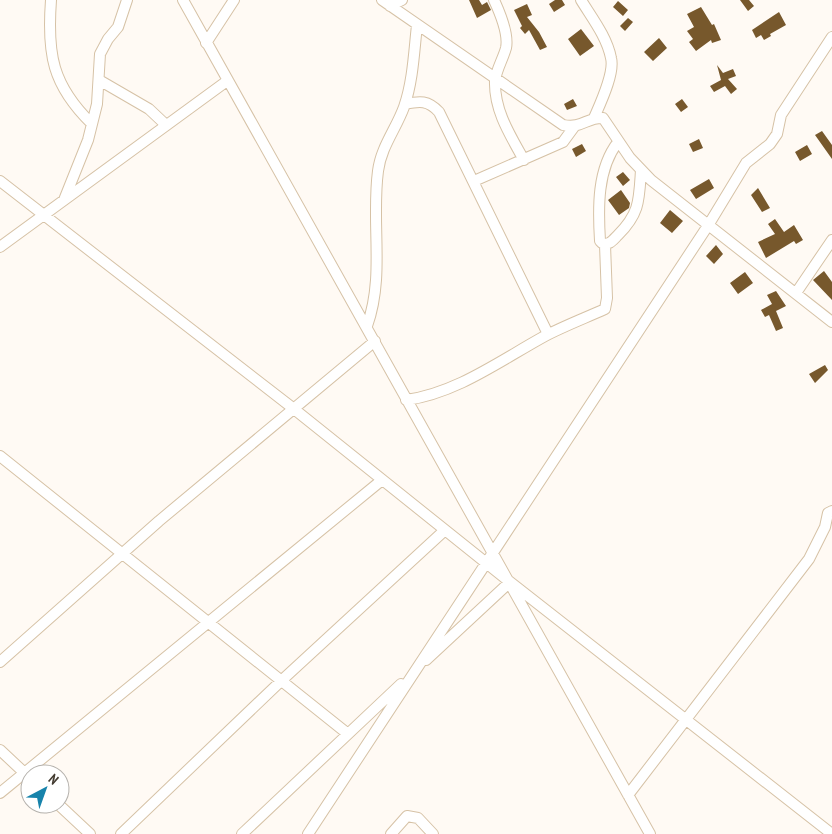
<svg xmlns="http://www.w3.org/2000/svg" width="832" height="834" viewBox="0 0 832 834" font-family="'PT Sans Narrow',sans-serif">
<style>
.building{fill:#77582c}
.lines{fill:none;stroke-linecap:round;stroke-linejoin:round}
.street-casing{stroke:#d6c2a6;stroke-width:12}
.street{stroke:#fff;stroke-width:10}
</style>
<rect width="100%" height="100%" fill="#fffaf4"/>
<!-- building -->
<path class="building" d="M 469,0 L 479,0 L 482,5 L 487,2 L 491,10 L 477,18 Z
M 555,0 L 562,0 L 565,5 L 554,12 L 549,4 Z
M 740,0 L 749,0 L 754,6 L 748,11 Z
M 618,1 L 628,10 L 623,16 L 613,7 Z
M 527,4 L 532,15 L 527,17 L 539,32 L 547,47 L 540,50 L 529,30 L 525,34 L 520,28 L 522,26 L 514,10 Z
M 701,7 L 712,25 L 714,24 L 721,40 L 712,43 L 711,40 L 696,51 L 689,42 L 693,39 L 687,31 L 694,27 L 687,14 Z
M 779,12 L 786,25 L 770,34 L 771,36 L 764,40 L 761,35 L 756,38 L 752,30 Z
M 628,18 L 633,22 L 625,31 L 620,26 Z
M 581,29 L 594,46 L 580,56 L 568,39 Z
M 659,38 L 667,48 L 653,61 L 644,52 Z
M 717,65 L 723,73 L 733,69 L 736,76 L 728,79 L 737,89 L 731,94 L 725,86 L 714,92 L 710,86 L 721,80 Z
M 573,99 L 577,106 L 567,110 L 564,104 Z
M 682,99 L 688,107 L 681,112 L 675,104 Z
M 822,131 L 832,145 L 832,159 L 815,135 Z
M 699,139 L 703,148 L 693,152 L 689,144 Z
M 582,144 L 586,151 L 576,157 L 572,149 Z
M 807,145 L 812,154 L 800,161 L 795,152 Z
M 623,172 L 630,180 L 623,186 L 616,177 Z
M 709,179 L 714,188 L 696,199 L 690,190 Z
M 758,188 L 770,208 L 762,212 L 751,195 Z
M 621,190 L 630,203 L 629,208 L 619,215 L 608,200 Z
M 670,210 L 683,221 L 672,233 L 660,223 Z
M 775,219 L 784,232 L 794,225 L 803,240 L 796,244 L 794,241 L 766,258 L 758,242 L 775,234 L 768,224 Z
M 716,245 L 723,254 L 714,264 L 706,256 Z
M 824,271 L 832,282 L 832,300 L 813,280 Z
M 745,272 L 753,283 L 738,294 L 730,283 Z
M 776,291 L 786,306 L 776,311 L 783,328 L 776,331 L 769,315 L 765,317 L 761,310 L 772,304 L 767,295 Z
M 825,365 L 828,370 L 815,383 L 809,374 Z"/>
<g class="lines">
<!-- street casing -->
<g class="street-casing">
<path id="street" d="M 51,0 C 47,54 52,85 92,124
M 183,0 L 650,834
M 382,0 L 563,125 C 582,129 587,117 603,118 L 630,158 L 651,180 L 832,322
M 494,0 C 500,13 509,34 506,48 C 503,59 496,70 495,81 C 494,110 510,135 524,160
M 581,0 C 592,18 607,37 611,58 C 615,73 600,104 594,118
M 390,6 L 402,0
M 206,43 L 234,0
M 99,80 L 149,109 L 166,125
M 405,104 C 420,101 428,100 439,112 L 548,334
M 618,142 C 597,169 598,208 600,241 L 602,243 C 609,246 613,240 618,235 C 640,213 639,200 641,170
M 0,181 L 294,409 L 510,582 L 832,834
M 474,181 L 563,142 L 574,127
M 64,200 L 88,140 L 97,104 L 100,54 L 108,39 L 118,27 L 127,0
M 0,247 L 227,81
M 796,293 L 832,240
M 367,326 C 385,276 371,223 378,171 C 381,147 396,129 404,107 C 413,81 414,52 417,25
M 406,400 C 457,393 501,360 545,336 C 564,326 585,318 605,309 L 607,298 L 605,245
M 0,456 L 348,734
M 426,660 L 510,582
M 0,662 L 159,521 L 375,341
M 0,750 L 30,778
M 0,793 L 382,480
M 628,795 L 809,559 L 825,527 L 828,513 L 832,511
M 58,804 L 90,834
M 121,834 L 281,681 L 445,530
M 242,834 L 401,684
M 308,834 L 709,224 L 746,163 L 770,144 L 777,134 L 781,115 L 832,37
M 391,834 L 407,816 L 418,818 L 433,834"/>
</g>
<!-- street -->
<use href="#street" class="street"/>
</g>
<!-- north arrow -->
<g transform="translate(45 789) rotate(41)"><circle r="24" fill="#ffffff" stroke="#b4b1ac"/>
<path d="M0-4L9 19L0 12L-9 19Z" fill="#1783ab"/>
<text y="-8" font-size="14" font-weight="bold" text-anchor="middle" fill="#433b30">N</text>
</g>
</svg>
